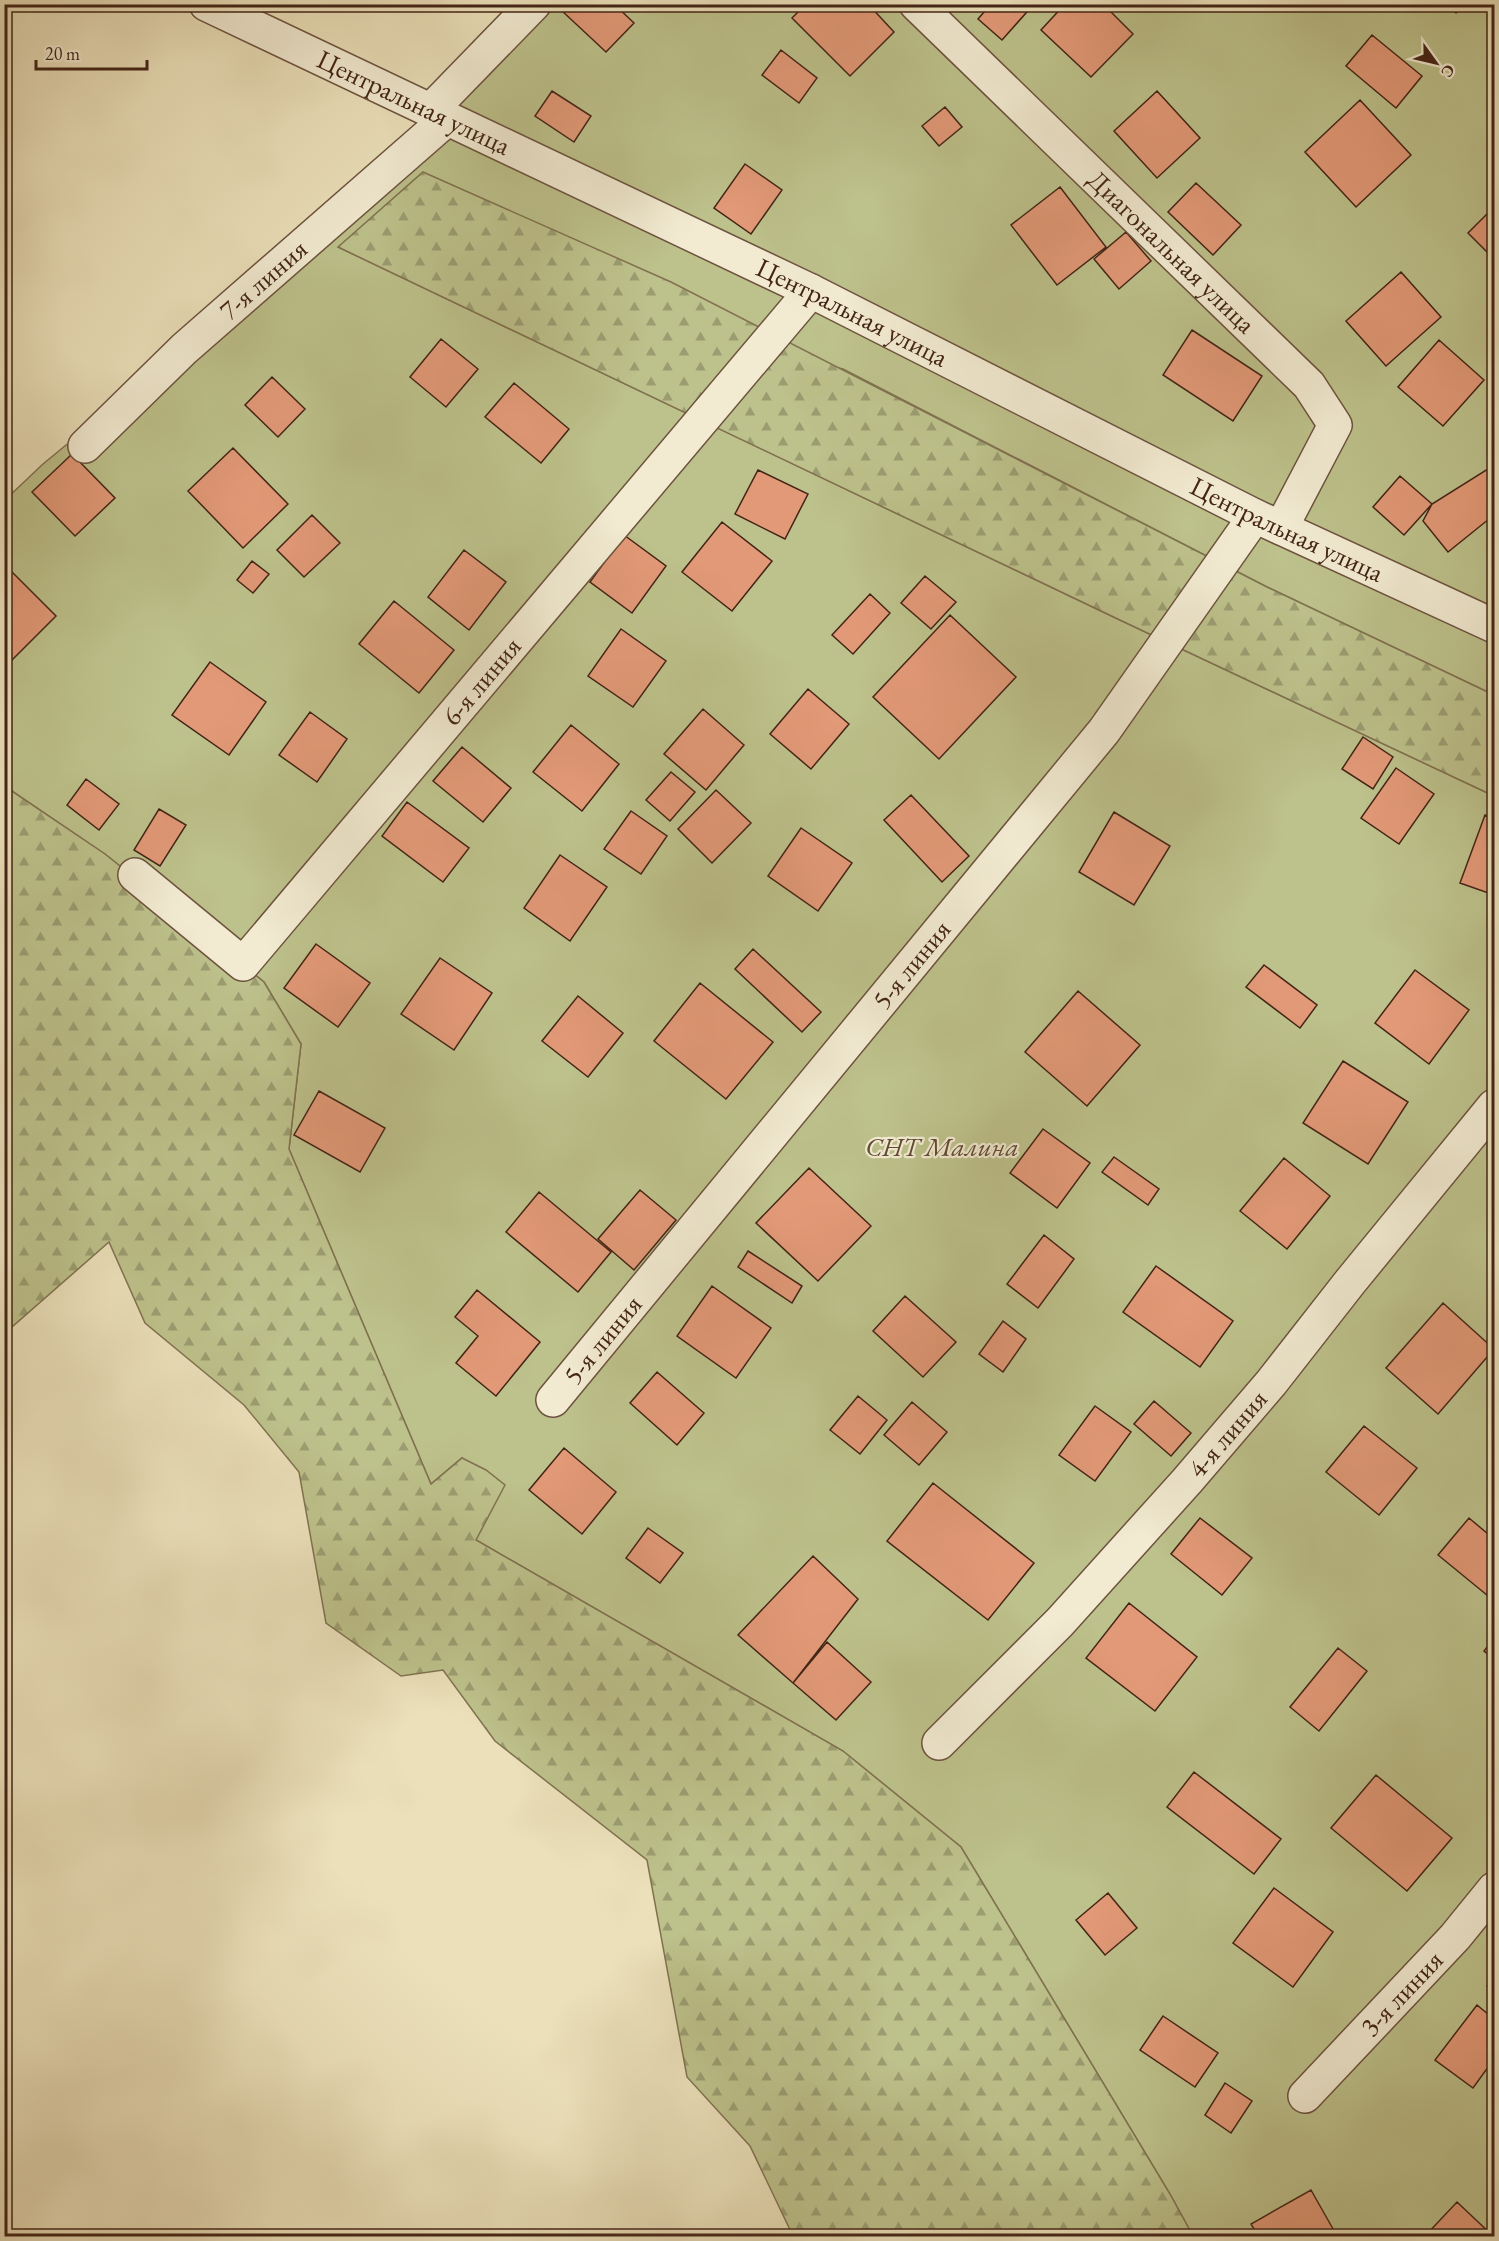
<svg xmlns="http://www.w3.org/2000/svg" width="1499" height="2241" viewBox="0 0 1499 2241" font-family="'EB Garamond',serif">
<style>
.green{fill:#bdc18b;stroke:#807250;stroke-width:1.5}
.forest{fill:url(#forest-firs);stroke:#807250;stroke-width:1.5}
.building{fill:#e29977;stroke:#432416;stroke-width:1.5}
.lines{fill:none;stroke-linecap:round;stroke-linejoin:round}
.minor-casing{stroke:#6d533f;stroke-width:36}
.minor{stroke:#f2ebd2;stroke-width:33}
.labels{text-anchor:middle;stroke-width:4.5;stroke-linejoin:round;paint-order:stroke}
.street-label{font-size:27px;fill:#432416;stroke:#f2ebd2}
.park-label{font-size:27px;font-style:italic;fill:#624b33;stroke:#f2ebd2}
</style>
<defs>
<pattern id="forest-firs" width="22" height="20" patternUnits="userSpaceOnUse" patternTransform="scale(1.5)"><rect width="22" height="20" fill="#bdc18b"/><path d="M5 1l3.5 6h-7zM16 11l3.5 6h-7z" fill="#9b9d71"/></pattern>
</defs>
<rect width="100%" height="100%" fill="#ebe0ba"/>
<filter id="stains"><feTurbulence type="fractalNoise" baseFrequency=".00333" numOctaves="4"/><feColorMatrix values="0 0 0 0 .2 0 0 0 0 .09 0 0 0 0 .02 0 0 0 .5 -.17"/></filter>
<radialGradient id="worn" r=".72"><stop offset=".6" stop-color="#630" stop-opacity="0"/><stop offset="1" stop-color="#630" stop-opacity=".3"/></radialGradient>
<!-- green -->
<path class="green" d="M 534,5 L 1494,5 L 1494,695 L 1267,587 L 843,369 L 338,247 L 1122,621 L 1494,796 L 1494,2236 L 1193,2236 L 1170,2194 L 961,1847 L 843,1751 L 476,1540 L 462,1458 L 431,1484 L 289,1149 L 301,1044 L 264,982 L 105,854 L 5,786 L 5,500 L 43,464 L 184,348 L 437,128 Z"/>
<!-- forest -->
<path class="forest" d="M 423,172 L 671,282 L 1267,587 L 1494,695 L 1494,796 L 1122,621 L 338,247 Z
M 4,786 L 105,854 L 264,982 L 301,1044 L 289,1149 L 431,1484 L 462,1458 L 486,1470 L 505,1485 L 476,1540 L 843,1751 L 961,1847 L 1170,2194 L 1193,2236 L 793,2236 L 750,2146 L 687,2077 L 647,1860 L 495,1741 L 443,1670 L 401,1676 L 326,1623 L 299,1472 L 244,1405 L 145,1323 L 109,1242 L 5,1333 Z"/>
<!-- building -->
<path class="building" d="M 566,4 L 614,4 L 634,23 L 606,52 L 561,10 Z
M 806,4 L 868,4 L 894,32 L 850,76 L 792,18 Z
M 991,4 L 1034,4 L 1002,40 L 978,19 Z
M 1065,4 L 1103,4 L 1133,34 L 1091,77 L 1041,30 Z
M 1447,4 L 1464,4 L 1456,13 Z
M 1372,35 L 1422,76 L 1396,108 L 1346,66 Z
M 781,50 L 817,78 L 799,103 L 762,75 Z
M 552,91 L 591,116 L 574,142 L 535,116 Z
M 1157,91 L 1200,138 L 1157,178 L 1114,131 Z
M 1360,100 L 1411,155 L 1356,207 L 1305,152 Z
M 945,107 L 962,127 L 939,146 L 922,126 Z
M 745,164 L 782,190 L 751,234 L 714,208 Z
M 1196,183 L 1241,225 L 1213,255 L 1168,212 Z
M 1060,187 L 1106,247 L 1057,285 L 1011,225 Z
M 1489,212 L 1494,217 L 1494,250 L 1490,255 L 1468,233 Z
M 1126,232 L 1151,261 L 1119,289 L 1094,259 Z
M 1401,272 L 1441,317 L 1386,366 L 1346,321 Z
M 1192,330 L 1262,376 L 1233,421 L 1163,375 Z
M 441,339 L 478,369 L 446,407 L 410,377 Z
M 1439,340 L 1484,380 L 1443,426 L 1398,387 Z
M 272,377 L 305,409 L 278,437 L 245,405 Z
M 514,383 L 569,429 L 541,463 L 485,417 Z
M 233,448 L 288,504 L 243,548 L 188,491 Z
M 72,454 L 115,498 L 75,536 L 32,492 Z
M 1491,467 L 1494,472 L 1494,515 L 1448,552 L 1423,521 L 1432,504 Z
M 758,470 L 808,494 L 785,539 L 735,514 Z
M 1400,476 L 1432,504 L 1404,535 L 1373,507 Z
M 312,515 L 340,543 L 304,577 L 277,550 Z
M 722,522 L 772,561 L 732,611 L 682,572 Z
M 624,535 L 666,566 L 632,613 L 590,582 Z
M 464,550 L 506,582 L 469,630 L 428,597 Z
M 252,561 L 269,574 L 253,593 L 237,580 Z
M 11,571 L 56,616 L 8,664 L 4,661 L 4,578 Z
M 925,576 L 956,602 L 931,629 L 901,603 Z
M 870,594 L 890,613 L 853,654 L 832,635 Z
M 394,601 L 454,650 L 419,693 L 359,644 Z
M 950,615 L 1016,677 L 939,759 L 873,697 Z
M 621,629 L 666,661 L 633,707 L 588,676 Z
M 210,662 L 266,702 L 229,755 L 172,715 Z
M 808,689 L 849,724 L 811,769 L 770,734 Z
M 703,709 L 744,745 L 706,790 L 664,754 Z
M 310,712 L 347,739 L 317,782 L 279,755 Z
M 571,725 L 619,764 L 582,811 L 533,772 Z
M 1363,737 L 1393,757 L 1373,789 L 1342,769 Z
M 462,747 L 511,788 L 483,822 L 433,781 Z
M 1396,768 L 1434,794 L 1399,844 L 1361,818 Z
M 671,772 L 695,792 L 670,821 L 646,800 Z
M 86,779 L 119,804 L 99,830 L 67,805 Z
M 716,790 L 751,823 L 712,863 L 678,829 Z
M 911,795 L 969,856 L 942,882 L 884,820 Z
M 407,802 L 469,848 L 443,882 L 382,836 Z
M 159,809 L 186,825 L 160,866 L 134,850 Z
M 631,811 L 667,836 L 641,874 L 604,849 Z
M 1114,812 L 1170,846 L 1134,905 L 1079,872 Z
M 1485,815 L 1494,819 L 1494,895 L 1460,883 Z
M 801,828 L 852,863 L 818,911 L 768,876 Z
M 560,855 L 607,887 L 570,941 L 524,908 Z
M 316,944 L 370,983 L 338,1027 L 284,988 Z
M 753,949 L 821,1012 L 802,1032 L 735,969 Z
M 440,958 L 492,993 L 454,1050 L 401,1014 Z
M 1264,965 L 1317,1005 L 1300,1028 L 1246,987 Z
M 1415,970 L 1469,1010 L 1429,1064 L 1375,1023 Z
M 700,983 L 773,1042 L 726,1099 L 654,1041 Z
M 1078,991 L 1140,1045 L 1087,1106 L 1025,1052 Z
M 578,996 L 623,1033 L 588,1077 L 542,1041 Z
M 1343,1061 L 1408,1102 L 1368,1164 L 1303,1123 Z
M 319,1091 L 385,1128 L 360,1172 L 294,1135 Z
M 1043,1129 L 1090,1163 L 1057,1208 L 1010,1173 Z
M 1114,1157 L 1159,1189 L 1148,1205 L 1102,1172 Z
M 1284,1158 L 1330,1196 L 1287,1249 L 1240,1211 Z
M 809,1168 L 871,1226 L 818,1281 L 756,1223 Z
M 640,1190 L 676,1220 L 634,1270 L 598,1239 Z
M 539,1192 L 611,1252 L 578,1292 L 506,1232 Z
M 1044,1235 L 1074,1259 L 1038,1308 L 1007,1284 Z
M 748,1251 L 802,1286 L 792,1303 L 738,1267 Z
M 1156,1266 L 1233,1321 L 1200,1367 L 1123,1312 Z
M 712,1286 L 771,1328 L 736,1378 L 677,1336 Z
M 477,1290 L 540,1342 L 496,1396 L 456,1363 L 478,1336 L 455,1317 Z
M 905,1296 L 956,1342 L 923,1377 L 873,1331 Z
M 1443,1303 L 1494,1349 L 1438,1414 L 1386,1368 Z
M 1003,1321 L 1026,1339 L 1003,1372 L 979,1354 Z
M 657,1372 L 704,1413 L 677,1445 L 630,1403 Z
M 858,1396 L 887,1420 L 860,1454 L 830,1430 Z
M 1154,1401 L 1191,1433 L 1171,1456 L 1134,1424 Z
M 912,1402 L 947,1432 L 919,1465 L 884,1435 Z
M 1095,1406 L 1131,1432 L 1095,1481 L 1059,1455 Z
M 1364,1426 L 1417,1468 L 1379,1515 L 1326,1472 Z
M 564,1448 L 616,1492 L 582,1534 L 529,1490 Z
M 933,1483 L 1034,1563 L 988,1620 L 887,1541 Z
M 1200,1518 L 1252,1558 L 1222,1595 L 1171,1554 Z
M 1469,1518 L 1494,1539 L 1493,1600 L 1438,1555 Z
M 648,1528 L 683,1553 L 660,1583 L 626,1558 Z
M 813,1556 L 858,1599 L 793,1683 L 738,1635 Z
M 1129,1603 L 1197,1657 L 1155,1711 L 1086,1658 Z
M 1494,1638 L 1494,1659 L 1484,1651 Z
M 827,1642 L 871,1682 L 836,1720 L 793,1683 Z
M 1338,1648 L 1367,1671 L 1319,1731 L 1290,1707 Z
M 1194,1772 L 1281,1839 L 1254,1874 L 1167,1807 Z
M 1376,1775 L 1452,1838 L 1407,1891 L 1331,1828 Z
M 1274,1888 L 1333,1932 L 1293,1987 L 1233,1943 Z
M 1108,1893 L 1137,1928 L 1105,1955 L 1076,1920 Z
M 1494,1977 L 1494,1993 L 1487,1986 Z
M 1477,2005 L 1494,2019 L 1494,2059 L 1473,2088 L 1435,2060 Z
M 1163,2016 L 1218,2053 L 1195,2087 L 1140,2050 Z
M 1225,2083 L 1252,2101 L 1231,2133 L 1205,2115 Z
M 1311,2190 L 1337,2236 L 1258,2236 L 1251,2224 Z
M 1457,2202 L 1493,2236 L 1425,2236 Z"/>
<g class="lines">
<!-- minor casing -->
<g class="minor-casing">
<g id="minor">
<path id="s1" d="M 206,4 L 811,291 L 1255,516 L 1494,626"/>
<path id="s2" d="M 916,4 L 1309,385 L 1335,425 L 1281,528"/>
<path d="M 430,111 L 534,4"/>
<path id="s3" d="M 85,446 L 184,349 L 447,119"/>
<path id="s4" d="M 135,875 L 243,964 L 811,291"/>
<path id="s5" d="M 553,1400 L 1104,731 L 1255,516"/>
<path id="s6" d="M 939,1743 L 1060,1622 L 1187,1481 L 1271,1383 L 1350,1282 L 1494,1106"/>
<path id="s7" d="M 1305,2096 L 1455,1937 L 1494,1889"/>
</g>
</g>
<!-- minor -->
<use href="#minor" class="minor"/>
</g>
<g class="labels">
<!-- street labels -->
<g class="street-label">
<text dy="9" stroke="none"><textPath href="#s1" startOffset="230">Центральная улица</textPath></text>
<text dy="9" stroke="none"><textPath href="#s2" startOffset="356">Диагональная улица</textPath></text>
<text dy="9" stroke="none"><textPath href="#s3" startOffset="244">7-я линия</textPath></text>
<text dy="9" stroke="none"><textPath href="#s1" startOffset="716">Центральная улица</textPath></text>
<text dy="9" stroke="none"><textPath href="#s1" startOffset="1202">Центральная улица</textPath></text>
<text dy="9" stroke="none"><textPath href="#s4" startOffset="510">6-я линия</textPath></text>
<text dy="9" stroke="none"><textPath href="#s5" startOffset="564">5-я линия</textPath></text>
<text dy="9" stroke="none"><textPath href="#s5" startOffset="78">5-я линия</textPath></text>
<text dy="9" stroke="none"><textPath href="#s6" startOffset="423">4-я линия</textPath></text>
<text dy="9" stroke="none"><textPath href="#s7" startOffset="141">3-я линия</textPath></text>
</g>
<!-- park labels -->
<g class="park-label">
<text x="942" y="1156">СНТ Малина</text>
</g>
</g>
<!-- margin -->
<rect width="1499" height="2241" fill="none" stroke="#ebe0ba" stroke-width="24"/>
<rect x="6" y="6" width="1487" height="2229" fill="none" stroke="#432416" stroke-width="3"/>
<rect x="12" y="12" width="1475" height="2217" fill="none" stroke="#432416" stroke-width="1.5"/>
<!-- north arrow -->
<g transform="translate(1436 63) rotate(124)" stroke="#f2ebd2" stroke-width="4.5" paint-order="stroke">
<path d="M0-4.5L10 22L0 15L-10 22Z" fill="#432416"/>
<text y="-9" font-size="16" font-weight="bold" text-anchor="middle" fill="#432416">С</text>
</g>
<!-- scale -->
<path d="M36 60v9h111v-9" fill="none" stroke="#432416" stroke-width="3"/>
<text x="45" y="60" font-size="18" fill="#432416" stroke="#f2ebd2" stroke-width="4.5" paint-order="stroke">20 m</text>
<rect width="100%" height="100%" filter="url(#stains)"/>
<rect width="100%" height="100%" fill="url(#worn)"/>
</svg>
